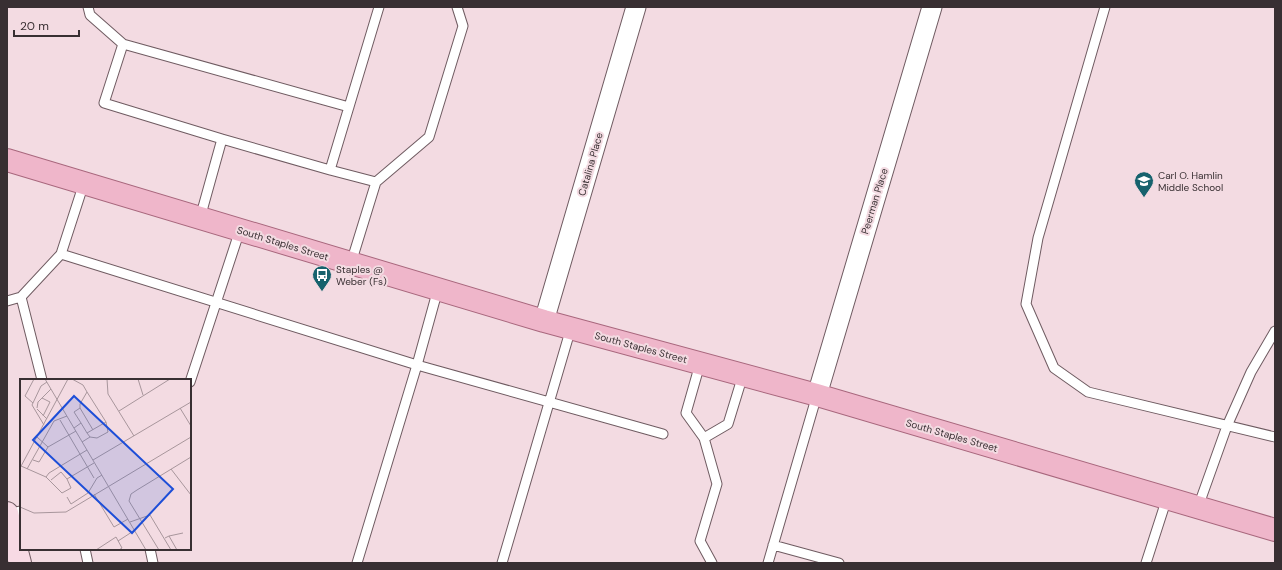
<svg xmlns="http://www.w3.org/2000/svg" width="1282" height="570" viewBox="0 0 1282 570" font-family="'DM Sans',sans-serif">
<style>
.lines{fill:none;stroke-linecap:round;stroke-linejoin:round}
.service-casing{stroke:#6f5b61;stroke-width:11}
.minor-casing{stroke:#6f5b61;stroke-width:21}
.secondary-casing{stroke:#6f5b61;stroke-width:24}
.primary-casing{stroke:#a8677d;stroke-width:24}
.service{stroke:#fff;stroke-width:9}
.minor{stroke:#fff;stroke-width:19}
.secondary{stroke:#f7dae4;stroke-width:22}
.primary{stroke:#efb6ca;stroke-width:22}
.labels{text-anchor:middle;stroke-width:4;stroke-linejoin:round;paint-order:stroke}
.street-label{font-size:10px;fill:#382f32;stroke:#f3dbe2}
.poi-label{font-size:10px;fill:#382f32;stroke:#f3dbe2;text-anchor:start}
.inset-road{fill:none;stroke:#a8969c;stroke-width:1}
.view{fill:#1d4ed8;fill-opacity:0.15;stroke:#1d4ed8;stroke-width:2}
.inset-edge{fill:none;stroke:#382f32;stroke-width:2}
</style>
<rect width="100%" height="100%" fill="#f3dbe2"/>
<g class="lines">
<!-- service casing -->
<g class="service-casing">
<path id="service" d="M 88,7 L 90,15 L 123,44
M 1105,7 L 1038,238 L 1026,304 L 1054,368 L 1088,392 L 1275,437
M 222,139 L 330,170 L 379,7
M 330,170 L 376,182 L 351,263
M 376,182 L 429,137 L 463,26 L 457,7
M 200,218 L 222,139 L 104,103 L 123,44 L 349,107
M 61,254 L 417,365 L 663,434
M 7,301 L 21,297
M 700,364 L 686,413 L 704,438 L 717,484 L 700,541 L 712,563
M 42,380 L 21,297 L 61,254 L 84,183
M 190,382 L 240,230
M 704,438 L 728,424 L 743,375
M 1198,507 L 1227,426 L 1251,372 L 1275,331
M 7,514 L 21,511
M 773,545 L 839,563
M 85,549 L 88,563
M 150,549 L 153,563
M 357,563 L 417,365 L 438,289
M 502,563 L 571,328
M 768,563 L 817,395
M 1146,563 L 1167,498"/>
</g>
<!-- minor casing -->
<g class="minor-casing">
<path id="minor" d="M 544,321 L 636,7
M 817,395 L 932,7"/>
</g>
<!-- secondary casing -->
<g class="secondary-casing">
<path id="secondary" d="M 7,513 L 20,563"/>
</g>
<!-- primary casing -->
<g class="primary-casing">
<path id="primary" d="M 7,160 L 544,321 L 817,395 L 1275,530"/>
</g>
<!-- service -->
<use href="#service" class="service"/>
<!-- minor -->
<use href="#minor" class="minor"/>
<!-- secondary -->
<use href="#secondary" class="secondary"/>
<!-- primary -->
<use href="#primary" class="primary"/>
</g>
<!-- icons -->
<defs>
<g id="school-pin" transform="scale(1)"><path d="M0 17L-7.5 6A9.5 9.5 0 1 1 7.5 6Z" fill="#16626d" stroke="#f3dbe2"/><path d="M0-5L7-2L0 1L-7-2ZM-4 1L0 2.5L4 1V4Q0 6-4 4Z" fill="#fff"/></g>
<g id="bus-pin" transform="scale(1)"><path d="M0 17L-7.5 6A9.5 9.5 0 1 1 7.5 6Z" fill="#16626d" stroke="#f3dbe2"/><path d="M-5-6H5V4H4V6H2V4H-2V6H-4V4H-5ZM-3.5-4V0h7V-4ZM-3.5 1.2v1.5H-2V1.2ZM2 1.2v1.5H3.5V1.2Z" fill="#fff"/></g>
</defs>
<g fill-rule="evenodd">
<use href="#school-pin" x="1144" y="181"/>
<use href="#bus-pin" x="322" y="275"/>
</g>
<g class="labels">
<!-- street labels -->
<g class="street-label">
<text transform="translate(590 164) rotate(-74)" y="4">Catalina Place</text>
<text transform="translate(874 201) rotate(-73)" y="4">Peerman Place</text>
<text transform="translate(283 243) rotate(17)" y="4">South Staples Street</text>
<text transform="translate(641 347) rotate(15)" y="4">South Staples Street</text>
<text transform="translate(952 435) rotate(16)" y="4">South Staples Street</text>
</g>
<!-- poi labels -->
<g class="poi-label">
<text x="1158" y="179">Carl O. Hamlin<tspan x="1158" dy="12">Middle School</tspan></text>
<text x="336" y="273">Staples @<tspan x="336" dy="12">Weber (Fs)</tspan></text>
</g>
</g>
<!-- overview -->
<g transform="translate(20 379)">
<rect width="171" height="171" fill="#f3dbe2"/>
<path class="inset-road" d="M 25,0 L 126,171M 52,0 L 63,6 L 67,13 L 60,25 L 60,29M 87,0 L 88,15 L 114,57M 118,0 L 123,16M 22,19 L 30,23 L 23,37M 13,24 L 5,17 L 14,0M 17,29 L 18,23 L 31,10M 160,29 L 171,47M 17,30 L 27,40M 99,32 L 150,0M 40,41 L 74,99M 61,44 L 67,54 L 86,43 L 67,13M 24,46 L 12,26 L 21,7 L 27,3M 54,49 L 61,44 L 54,33 L 60,29 L 73,51M 17,58 L 28,68M 70,58 L 77,59 L 88,53 L 86,43M 62,63 L 70,58 L 67,54M 13,81 L 19,83 L 28,68 L 56,52M 73,81 L 171,23M 1,87 L 26,98 L 29,94 L 67,71M 0,89 L 48,0M 7,90 L 34,42 L 47,37M 151,90 L 171,116M 26,98 L 42,114 L 51,109 L 47,100M 31,101 L 41,93 L 47,100 L 74,84M 74,115 L 94,148 L 108,140M 47,118 L 51,125 L 68,114 L 77,99 L 82,96M 0,128 L 14,134 L 46,133 L 171,58M 110,143 L 130,136 L 151,171M 149,157 L 163,154M 145,159 L 149,157 L 157,171M 98,162 L 115,151M 76,171 L 96,158 L 102,169 L 99,171M 139,171 L 109,122 L 111,115 L 117,111 L 171,78"/>
<path class="view" d="M 54,17 L 153,110 L 112,154 L 13,61 Z"/>
<rect width="171" height="171" class="inset-edge"/>
</g>
<!-- border -->
<rect width="1282" height="570" fill="none" stroke="#382f32" stroke-width="16"/>
<!-- scale -->
<path d="M14 30v6h65v-6" fill="none" stroke="#382f32" stroke-width="2"/>
<text x="20" y="30" font-size="12" fill="#382f32" stroke="#f3dbe2" stroke-width="3" paint-order="stroke">20 m</text>
</svg>
